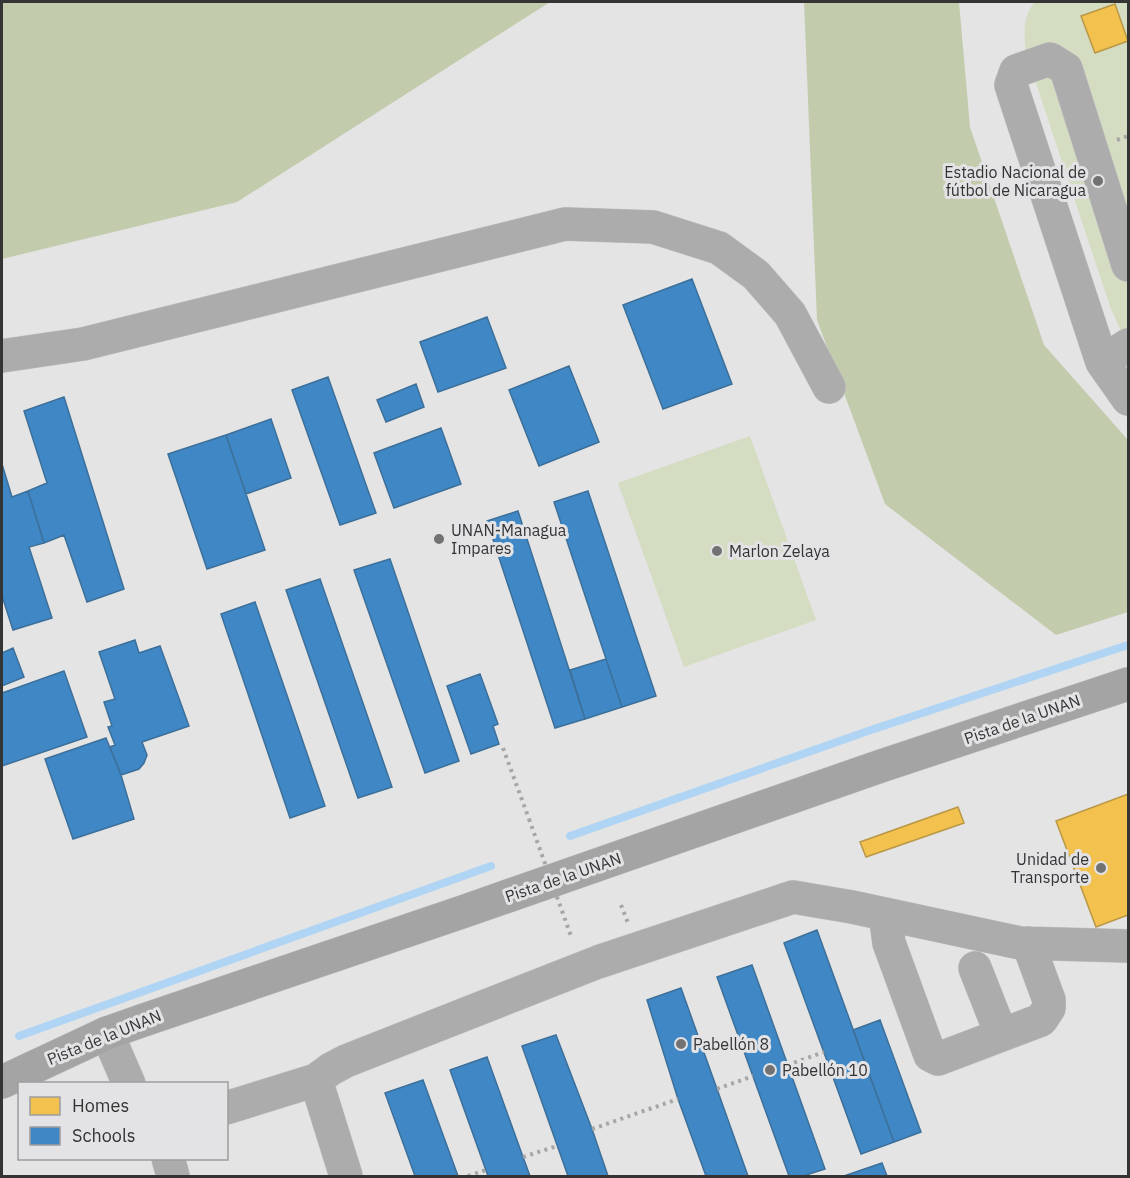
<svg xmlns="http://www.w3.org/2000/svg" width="1130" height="1178" viewBox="0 0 1130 1178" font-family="'IBM Plex Sans',sans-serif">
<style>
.green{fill:#d4dcc1}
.forest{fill:#c2cbab}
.homes{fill:#f2c14e;stroke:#b99746;stroke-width:1.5}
.schools{fill:#3f88c5;stroke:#3c6f9a;stroke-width:1.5}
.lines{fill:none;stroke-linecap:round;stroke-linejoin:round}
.stream{stroke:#b0d4f3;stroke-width:8}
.minor-casing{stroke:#c1c1c1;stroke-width:34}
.major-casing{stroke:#c1c1c1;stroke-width:34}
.path{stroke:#a7a6a7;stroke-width:4;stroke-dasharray:3 4.5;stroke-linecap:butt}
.minor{stroke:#adacac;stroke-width:33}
.major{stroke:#a4a4a4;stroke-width:33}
.path-bridge{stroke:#a7a6a7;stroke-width:4;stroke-dasharray:3 4.5;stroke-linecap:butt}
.poi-dot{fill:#727272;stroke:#e3e3e5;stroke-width:2}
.labels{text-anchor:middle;stroke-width:6;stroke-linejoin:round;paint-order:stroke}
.poi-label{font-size:16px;fill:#343435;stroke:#e3e3e5;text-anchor:start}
.street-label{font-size:16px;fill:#343435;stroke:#e3e3e5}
</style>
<rect width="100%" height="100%" fill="#e4e4e4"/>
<!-- green -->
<path class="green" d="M 1035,2 L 1128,2 L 1128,346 L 1111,309 L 1026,53 C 1024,35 1022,16 1035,2 Z
M 750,436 L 816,620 L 684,667 L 618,483 Z"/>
<!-- forest -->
<path class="forest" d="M 2,2 L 550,2 L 237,202 L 2,259 Z
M 804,2 L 959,2 L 970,127 L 1044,345 L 1128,440 L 1128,612 L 1056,635 L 885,504 L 817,320 Z"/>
<!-- homes -->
<path class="homes" d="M 1115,4 L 1128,41 L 1095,53 L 1081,16 Z
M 1128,794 L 1128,915 L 1096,927 L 1056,821 Z
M 958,807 L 964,823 L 866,857 L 860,842 Z"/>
<!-- schools -->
<path class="schools" d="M 692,279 L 732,384 L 663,409 L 623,305 Z
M 487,317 L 506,368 L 438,392 L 420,342 Z
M 569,366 L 599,442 L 539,466 L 509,390 Z
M 328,377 L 376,513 L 340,525 L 292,390 Z
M 416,384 L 424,407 L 386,422 L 377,400 Z
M 64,397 L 124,589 L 87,602 L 64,535 L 44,543 L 28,491 L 47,483 L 24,411 Z
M 271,419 L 291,478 L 246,494 L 226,435 Z
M 441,428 L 461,484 L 394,508 L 374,453 Z
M 226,435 L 265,550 L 207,569 L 168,454 Z
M 2,464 L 12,497 L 28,491 L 44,543 L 29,547 L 52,618 L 13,630 L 2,596 Z
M 588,491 L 656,696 L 622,707 L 554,502 Z
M 518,511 L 585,719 L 555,728 L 487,521 Z
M 390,559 L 459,761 L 425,773 L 354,570 Z
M 320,579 L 392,787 L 358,798 L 286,590 Z
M 255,602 L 325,806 L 290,818 L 221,614 Z
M 135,640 L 139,653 L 160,646 L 189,726 L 142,742 L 147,755 L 144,763 L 139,769 L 121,775 L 110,747 L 115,745 L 108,727 L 112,726 L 104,702 L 115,699 L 99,652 Z
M 13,648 L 24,677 L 2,686 L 2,653 Z
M 606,659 L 622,707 L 585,719 L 570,670 Z
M 64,671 L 87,737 L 2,766 L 2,693 Z
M 480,674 L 498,724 L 493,726 L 499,744 L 471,754 L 447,686 Z
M 106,738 L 121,775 L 134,819 L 73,839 L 45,759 Z
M 817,930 L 894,1142 L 861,1154 L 784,943 Z
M 752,965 L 825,1169 L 803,1176 L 789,1176 L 717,977 Z
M 681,988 L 717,1089 L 748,1176 L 706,1176 L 678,1099 L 647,1000 Z
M 880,1020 L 921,1132 L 894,1142 L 853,1030 Z
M 556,1035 L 592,1129 L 608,1176 L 568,1176 L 522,1046 Z
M 487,1057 L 523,1157 L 530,1176 L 488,1176 L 450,1070 Z
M 423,1080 L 458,1176 L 415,1176 L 385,1093 Z
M 882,1163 L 887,1176 L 844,1176 Z"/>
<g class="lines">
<!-- stream -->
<path class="stream" d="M 570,836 L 868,731 L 1128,645
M 19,1036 L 491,866"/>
<!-- minor casing -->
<g class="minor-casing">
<path id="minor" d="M 1128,265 L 1066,69 L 1050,59 L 1016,71 L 1011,85 L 1102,362 L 1128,399
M 2,356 L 83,344 L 565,224 L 653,227 L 719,248 L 756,275 L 790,314 L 829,387
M 1102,362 L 1128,345
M 885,914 L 889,943 L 930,1055 L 938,1059 L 1041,1020 L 1049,1008 L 1049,1000 L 1028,943
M 975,968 L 1001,1034
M 107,1033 L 129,1084
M 316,1080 L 346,1176
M 226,1108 L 316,1080 L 331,1069 L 346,1061 L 598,962 L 793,897 L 852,907 L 1020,943 L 1128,946
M 168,1158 L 173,1176"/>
</g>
<!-- major casing -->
<g class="major-casing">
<path id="major" d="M 2,1082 L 107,1033 L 141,1021 L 465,911 L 881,766 L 1128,684"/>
</g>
<!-- path -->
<path class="path" d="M 1117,140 L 1128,136
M 503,748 L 529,819
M 621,905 L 628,923
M 787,1065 L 824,1052
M 717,1089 L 753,1076
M 592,1129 L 678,1099
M 523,1157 L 557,1146
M 468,1176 L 486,1170"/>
<!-- minor -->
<use href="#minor" class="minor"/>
<!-- major -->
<use href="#major" class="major"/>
<!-- path-bridge -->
<path class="path-bridge" d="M 529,819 L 571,936"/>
</g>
<!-- markers -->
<g class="poi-dot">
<circle cx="1098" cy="181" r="6"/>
<circle cx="439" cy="539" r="6"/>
<circle cx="717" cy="551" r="6"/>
<circle cx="1101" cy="868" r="6"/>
<circle cx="681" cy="1044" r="6"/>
<circle cx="770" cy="1070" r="6"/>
</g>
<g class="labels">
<!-- poi labels -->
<g class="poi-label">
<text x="1086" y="178" text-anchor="end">Estadio Nacional de<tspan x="1086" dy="18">fútbol de Nicaragua</tspan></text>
<text x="451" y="536">UNAN-Managua<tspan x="451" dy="18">Impares</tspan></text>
<text x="729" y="557">Marlon Zelaya</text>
<text x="1089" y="865" text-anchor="end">Unidad de<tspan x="1089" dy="18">Transporte</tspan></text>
<text x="693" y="1050">Pabellón 8</text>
<text x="782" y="1076">Pabellón 10</text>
</g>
<!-- street labels -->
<g class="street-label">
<text transform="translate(1022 719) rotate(-19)" y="6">Pista de la UNAN</text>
<text transform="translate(563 877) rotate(-19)" y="6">Pista de la UNAN</text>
<text transform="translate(104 1037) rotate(-22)" y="6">Pista de la UNAN</text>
</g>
</g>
<!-- border -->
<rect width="1130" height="1178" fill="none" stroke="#343435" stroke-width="6"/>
<!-- legend -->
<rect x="18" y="1082" width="210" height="78" fill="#e3e3e5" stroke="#9d9d9f" stroke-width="1.5"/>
<rect x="30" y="1097" width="30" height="18" fill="#f2c14e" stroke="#9d9d9f" stroke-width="1.5"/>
<text x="72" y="1112" font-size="18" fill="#343435">Homes</text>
<rect x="30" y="1127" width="30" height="18" fill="#3f88c5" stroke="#9d9d9f" stroke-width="1.5"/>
<text x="72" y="1142" font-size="18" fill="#343435">Schools</text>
</svg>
